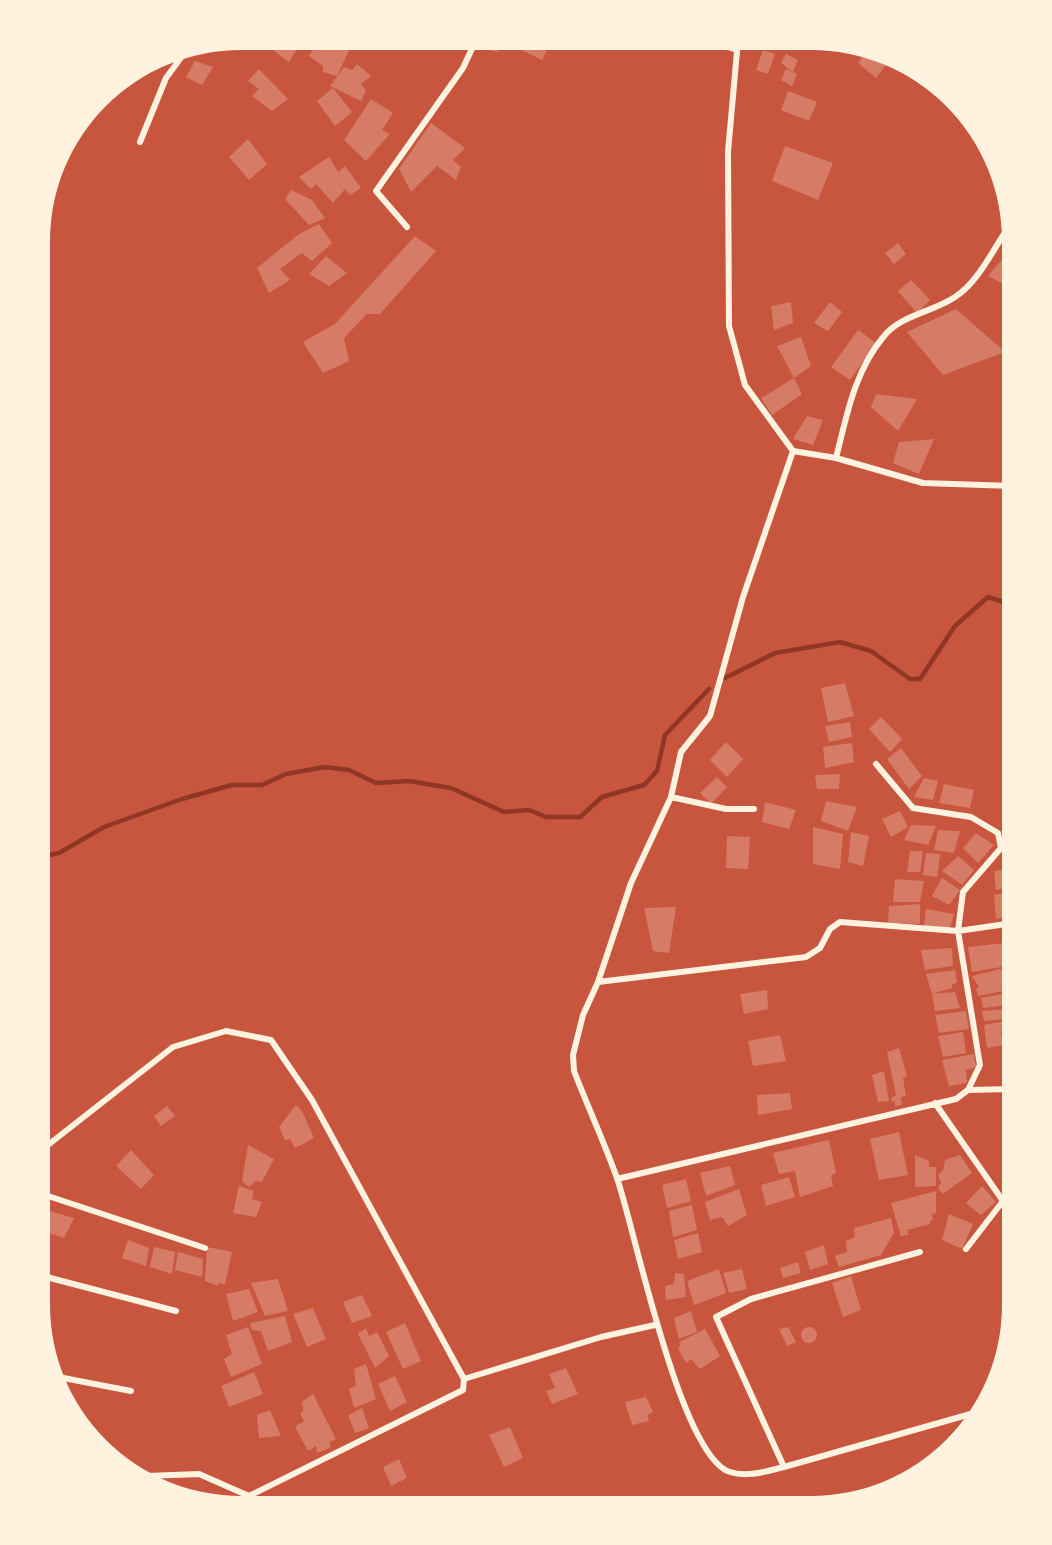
<svg xmlns="http://www.w3.org/2000/svg" width="1052" height="1545" viewBox="0 0 1052 1545" font-family="'Nunito Sans',sans-serif">
<style>
.lines{fill:none;stroke-linecap:round;stroke-linejoin:round}
.stream{stroke:#8f3625;stroke-width:4.5}
.building{fill:#d67c66}
.minor{stroke:#fff3e0;stroke-width:6}
</style>
<rect width="100%" height="100%" fill="#c8553d"/>
<g class="lines">
<!-- stream -->
<path class="stream" d="M 725,678 L 775,653 L 840,642 L 871,651 L 910,679 L 920,679 L 955,626 L 988,597 L 1013,605
M 40,857 L 59,853 L 104,827 L 182,799 L 232,785 L 262,785 L 286,774 L 325,767 L 349,770 L 376,783 L 409,781 L 451,788 L 504,812 L 529,810 L 546,817 L 580,817 L 602,797 L 644,785 L 657,771 L 665,735 L 709,689"/>
</g>
<!-- building -->
<path class="building" d="M 269,39 L 303,39 L 289,62 L 266,45 Z
M 327,39 L 354,39 L 337,76 L 323,72 L 323,66 L 309,56 L 318,41 L 324,45 Z
M 486,40 L 498,40 L 498,52 L 482,48 Z
M 519,40 L 552,40 L 542,60 L 515,47 Z
M 767,41 L 782,41 L 779,47 L 766,43 Z
M 763,50 L 775,54 L 768,74 L 756,70 Z
M 866,52 L 889,61 L 876,78 L 858,63 Z
M 786,54 L 798,60 L 793,72 L 781,63 Z
M 195,61 L 213,67 L 202,85 L 186,77 Z
M 357,64 L 371,76 L 361,84 L 366,90 L 361,101 L 330,86 L 344,67 L 352,70 Z
M 259,69 L 288,99 L 272,111 L 252,96 L 259,89 L 248,81 Z
M 786,69 L 797,74 L 792,86 L 781,80 Z
M 333,88 L 352,112 L 335,126 L 317,101 Z
M 788,91 L 817,102 L 809,121 L 781,110 Z
M 371,99 L 393,113 L 382,130 L 390,134 L 366,161 L 344,140 Z
M 79,123 L 83,129 L 71,149 L 65,141 Z
M 431,123 L 465,148 L 453,160 L 461,167 L 456,180 L 437,166 L 411,192 L 399,169 Z
M 248,139 L 267,164 L 249,180 L 229,157 Z
M 785,146 L 833,163 L 818,200 L 772,181 Z
M 329,157 L 338,172 L 345,166 L 361,188 L 350,195 L 345,189 L 333,203 L 316,184 L 311,189 L 299,177 Z
M 291,190 L 312,200 L 325,218 L 309,225 L 285,199 Z
M 319,224 L 332,243 L 312,261 L 302,253 L 280,269 L 290,280 L 269,293 L 257,268 L 299,234 Z
M 415,236 L 436,251 L 380,314 L 367,314 L 344,338 L 349,361 L 323,373 L 303,342 L 335,324 Z
M 898,243 L 906,254 L 894,264 L 885,253 Z
M 1011,249 L 1013,250 L 1013,289 L 988,276 Z
M 326,256 L 347,273 L 329,286 L 309,274 Z
M 911,280 L 930,300 L 917,313 L 898,291 Z
M 791,302 L 793,323 L 774,330 L 771,306 Z
M 830,302 L 842,312 L 828,331 L 814,323 Z
M 956,309 L 1005,352 L 943,375 L 907,332 Z
M 858,330 L 876,343 L 850,380 L 831,367 Z
M 801,337 L 811,366 L 794,378 L 777,346 Z
M 794,378 L 802,394 L 772,415 L 761,398 Z
M 876,394 L 917,399 L 898,431 L 871,407 Z
M 807,416 L 823,420 L 813,445 L 793,439 Z
M 934,439 L 919,474 L 893,463 L 899,442 Z
M 845,683 L 854,716 L 828,722 L 821,688 Z
M 881,717 L 902,739 L 890,752 L 869,729 Z
M 850,722 L 852,737 L 829,742 L 825,726 Z
M 726,742 L 743,759 L 727,777 L 710,760 Z
M 852,743 L 854,762 L 825,768 L 823,747 Z
M 901,748 L 922,776 L 909,789 L 887,759 Z
M 840,774 L 839,789 L 817,789 L 815,775 Z
M 717,777 L 727,787 L 711,804 L 700,793 Z
M 924,778 L 938,781 L 933,800 L 914,797 Z
M 944,784 L 974,790 L 970,808 L 939,803 Z
M 826,801 L 857,807 L 848,831 L 821,821 Z
M 765,802 L 796,810 L 789,829 L 762,822 Z
M 900,811 L 908,827 L 891,837 L 882,819 Z
M 911,825 L 936,826 L 928,845 L 904,840 Z
M 813,827 L 843,834 L 840,869 L 813,864 Z
M 938,830 L 960,831 L 954,853 L 934,850 Z
M 851,832 L 869,836 L 863,866 L 848,862 Z
M 976,833 L 994,845 L 978,863 L 963,848 Z
M 727,836 L 750,837 L 748,869 L 726,868 Z
M 910,851 L 923,851 L 920,872 L 907,872 Z
M 926,853 L 940,854 L 937,877 L 923,875 Z
M 958,856 L 974,870 L 962,885 L 942,871 Z
M 1013,868 L 1013,887 L 996,890 L 994,871 Z
M 942,878 L 960,890 L 949,905 L 932,896 Z
M 895,879 L 924,881 L 920,902 L 893,902 Z
M 1011,891 L 1013,916 L 996,919 L 994,895 Z
M 920,904 L 920,924 L 888,923 L 889,906 Z
M 676,907 L 669,953 L 653,951 L 644,908 Z
M 926,909 L 954,914 L 950,928 L 924,926 Z
M 1013,942 L 1013,965 L 972,972 L 968,947 Z
M 952,948 L 953,966 L 925,970 L 921,950 Z
M 1005,968 L 1008,990 L 978,996 L 976,988 L 979,987 L 972,976 Z
M 1013,969 L 1013,987 L 1012,987 L 1007,970 Z
M 955,970 L 957,982 L 952,985 L 952,988 L 932,994 L 926,974 Z
M 767,990 L 768,1009 L 744,1014 L 740,994 Z
M 955,992 L 960,1008 L 935,1011 L 932,994 Z
M 1006,993 L 1007,1005 L 983,1008 L 981,998 Z
M 1007,1009 L 1007,1019 L 984,1021 L 982,1011 Z
M 966,1011 L 969,1029 L 939,1033 L 935,1015 Z
M 1005,1021 L 1006,1028 L 1001,1031 L 1003,1045 L 987,1048 L 984,1025 Z
M 963,1032 L 966,1053 L 943,1057 L 938,1036 Z
M 780,1035 L 786,1061 L 753,1066 L 748,1041 Z
M 899,1048 L 907,1076 L 903,1078 L 906,1096 L 901,1097 L 902,1105 L 895,1106 L 895,1100 L 892,1102 L 891,1098 L 896,1095 L 887,1052 Z
M 974,1054 L 976,1067 L 966,1070 L 967,1083 L 949,1086 L 942,1060 Z
M 884,1071 L 889,1101 L 878,1102 L 872,1075 Z
M 790,1093 L 792,1109 L 758,1115 L 757,1095 Z
M 296,1105 L 302,1111 L 314,1138 L 295,1148 L 290,1139 L 285,1140 L 279,1127 Z
M 167,1106 L 175,1116 L 161,1126 L 154,1116 Z
M 899,1132 L 908,1175 L 879,1180 L 870,1139 Z
M 829,1140 L 836,1173 L 831,1175 L 833,1186 L 800,1197 L 795,1171 L 779,1174 L 773,1153 Z
M 248,1145 L 274,1159 L 262,1182 L 256,1181 L 249,1187 L 242,1181 Z
M 131,1150 L 154,1175 L 141,1189 L 116,1166 Z
M 915,1155 L 929,1161 L 929,1167 L 936,1167 L 936,1186 L 915,1187 Z
M 960,1155 L 972,1173 L 943,1194 L 938,1188 L 941,1183 L 938,1175 L 943,1170 L 945,1160 Z
M 730,1166 L 735,1185 L 706,1196 L 700,1173 Z
M 789,1177 L 795,1197 L 766,1206 L 761,1185 Z
M 686,1179 L 691,1201 L 667,1208 L 662,1185 Z
M 239,1186 L 254,1191 L 252,1199 L 262,1202 L 256,1217 L 233,1213 Z
M 982,1186 L 996,1202 L 981,1215 L 966,1203 Z
M 739,1189 L 747,1215 L 728,1226 L 722,1217 L 710,1220 L 705,1202 Z
M 936,1191 L 936,1213 L 932,1214 L 933,1220 L 930,1221 L 930,1224 L 907,1230 L 908,1235 L 901,1236 L 891,1203 Z
M 692,1205 L 697,1230 L 673,1237 L 669,1211 Z
M 46,1210 L 74,1218 L 64,1238 L 39,1230 Z
M 949,1214 L 973,1224 L 962,1249 L 942,1240 Z
M 891,1218 L 894,1233 L 881,1255 L 839,1267 L 835,1256 L 847,1252 L 846,1241 L 855,1237 L 854,1228 Z
M 698,1233 L 702,1252 L 678,1259 L 674,1240 Z
M 128,1240 L 149,1248 L 146,1266 L 122,1258 Z
M 824,1245 L 828,1264 L 810,1270 L 805,1252 Z
M 154,1247 L 175,1252 L 172,1274 L 150,1267 Z
M 207,1247 L 232,1252 L 225,1284 L 219,1283 L 218,1286 L 205,1281 Z
M 178,1252 L 203,1259 L 202,1277 L 175,1270 Z
M 798,1262 L 801,1273 L 783,1278 L 780,1268 Z
M 719,1269 L 726,1293 L 694,1305 L 687,1281 Z
M 742,1269 L 747,1289 L 729,1293 L 723,1273 Z
M 675,1273 L 684,1274 L 686,1297 L 666,1300 L 665,1286 L 674,1284 Z
M 851,1276 L 861,1310 L 843,1317 L 832,1283 Z
M 278,1279 L 288,1311 L 265,1316 L 251,1283 Z
M 249,1289 L 258,1312 L 233,1321 L 226,1294 Z
M 362,1295 L 372,1316 L 352,1323 L 343,1302 Z
M 313,1308 L 326,1339 L 307,1347 L 293,1314 Z
M 691,1311 L 697,1332 L 679,1339 L 674,1318 Z
M 285,1316 L 292,1342 L 268,1351 L 261,1331 L 252,1330 L 250,1323 Z
M 405,1323 L 421,1361 L 403,1369 L 386,1332 Z
M 248,1327 L 262,1364 L 231,1377 L 224,1359 L 232,1354 L 226,1335 Z
M 788,1327 L 796,1342 L 787,1346 L 779,1329 Z
M801 1335a8 8 0 1 1 16 0a8 8 0 1 1-16 0Z
M 366,1328 L 369,1336 L 377,1332 L 389,1356 L 375,1368 L 358,1334 Z
M 705,1329 L 720,1356 L 700,1369 L 691,1359 L 686,1363 L 678,1348 L 681,1346 L 679,1342 Z
M 366,1364 L 376,1399 L 354,1408 L 349,1389 L 356,1386 L 354,1369 Z
M 566,1368 L 578,1394 L 552,1404 L 546,1391 L 555,1388 L 549,1374 Z
M 254,1372 L 263,1394 L 229,1407 L 221,1386 Z
M 395,1376 L 407,1402 L 390,1411 L 378,1384 Z
M 313,1394 L 336,1439 L 330,1442 L 330,1448 L 317,1453 L 316,1446 L 308,1451 L 295,1427 L 304,1421 L 300,1414 L 303,1411 L 302,1402 Z
M 646,1397 L 653,1412 L 647,1415 L 649,1421 L 632,1425 L 625,1402 Z
M 362,1408 L 369,1428 L 355,1433 L 348,1415 Z
M 270,1410 L 281,1436 L 259,1438 L 257,1415 Z
M 510,1427 L 523,1458 L 504,1467 L 489,1435 Z
M 399,1459 L 407,1478 L 391,1486 L 383,1467 Z
M 227,1499 L 230,1504 L 216,1504 Z"/>
<g class="lines">
<!-- minor -->
<path class="minor" d="M 707,40 L 737,50
M 738,40 L 728,152 L 729,326 L 745,385 L 793,451
M 140,142 L 166,78 L 188,48
M 407,227 L 376,191 L 463,68 L 476,40
M 793,451 L 743,597 L 710,716 L 681,752 L 671,797 L 631,883 L 598,982 L 583,1015 L 573,1055 L 574,1071 C 588,1107 604,1142 617,1178 C 635,1230 680,1456 730,1472 C 747,1478 767,1471 784,1467 L 981,1411
M 793,451 L 836,458 C 847,415 854,372 884,336 C 901,315 933,312 955,297 C 979,282 994,247 1010,225
M 836,458 L 923,483 L 1013,486
M 671,797 L 726,809 L 754,809
M 598,982 L 806,957 L 820,948 L 830,929 L 840,922 L 958,931 L 1013,923
M 968,1090 L 1013,1089
M 935,1103 L 1003,1201 L 966,1249
M 39,1152 L 173,1047 L 226,1031 L 271,1040 L 312,1100 L 464,1379 L 601,1337 L 655,1325
M 617,1179 L 956,1099 L 968,1090 L 980,1065 L 958,931 L 963,892 L 1001,848 L 998,833 L 971,817 L 913,808 L 876,764
M 39,1193 L 205,1248
M 39,1275 L 176,1311
M 53,1376 L 131,1391
M 784,1467 L 716,1317 L 751,1299 L 920,1252
M 146,1476 L 199,1474 L 249,1496 L 463,1390 L 464,1379"/>
</g>
<!-- crop -->
<path d="M0 0H1052V1545H0ZM241 50H811A191 191 0 0 1 1002 241V1305A191 191 0 0 1 811 1496H241A191 191 0 0 1 50 1305V241A191 191 0 0 1 241 50Z" fill="#fff3e0" fill-rule="evenodd"/>
</svg>
